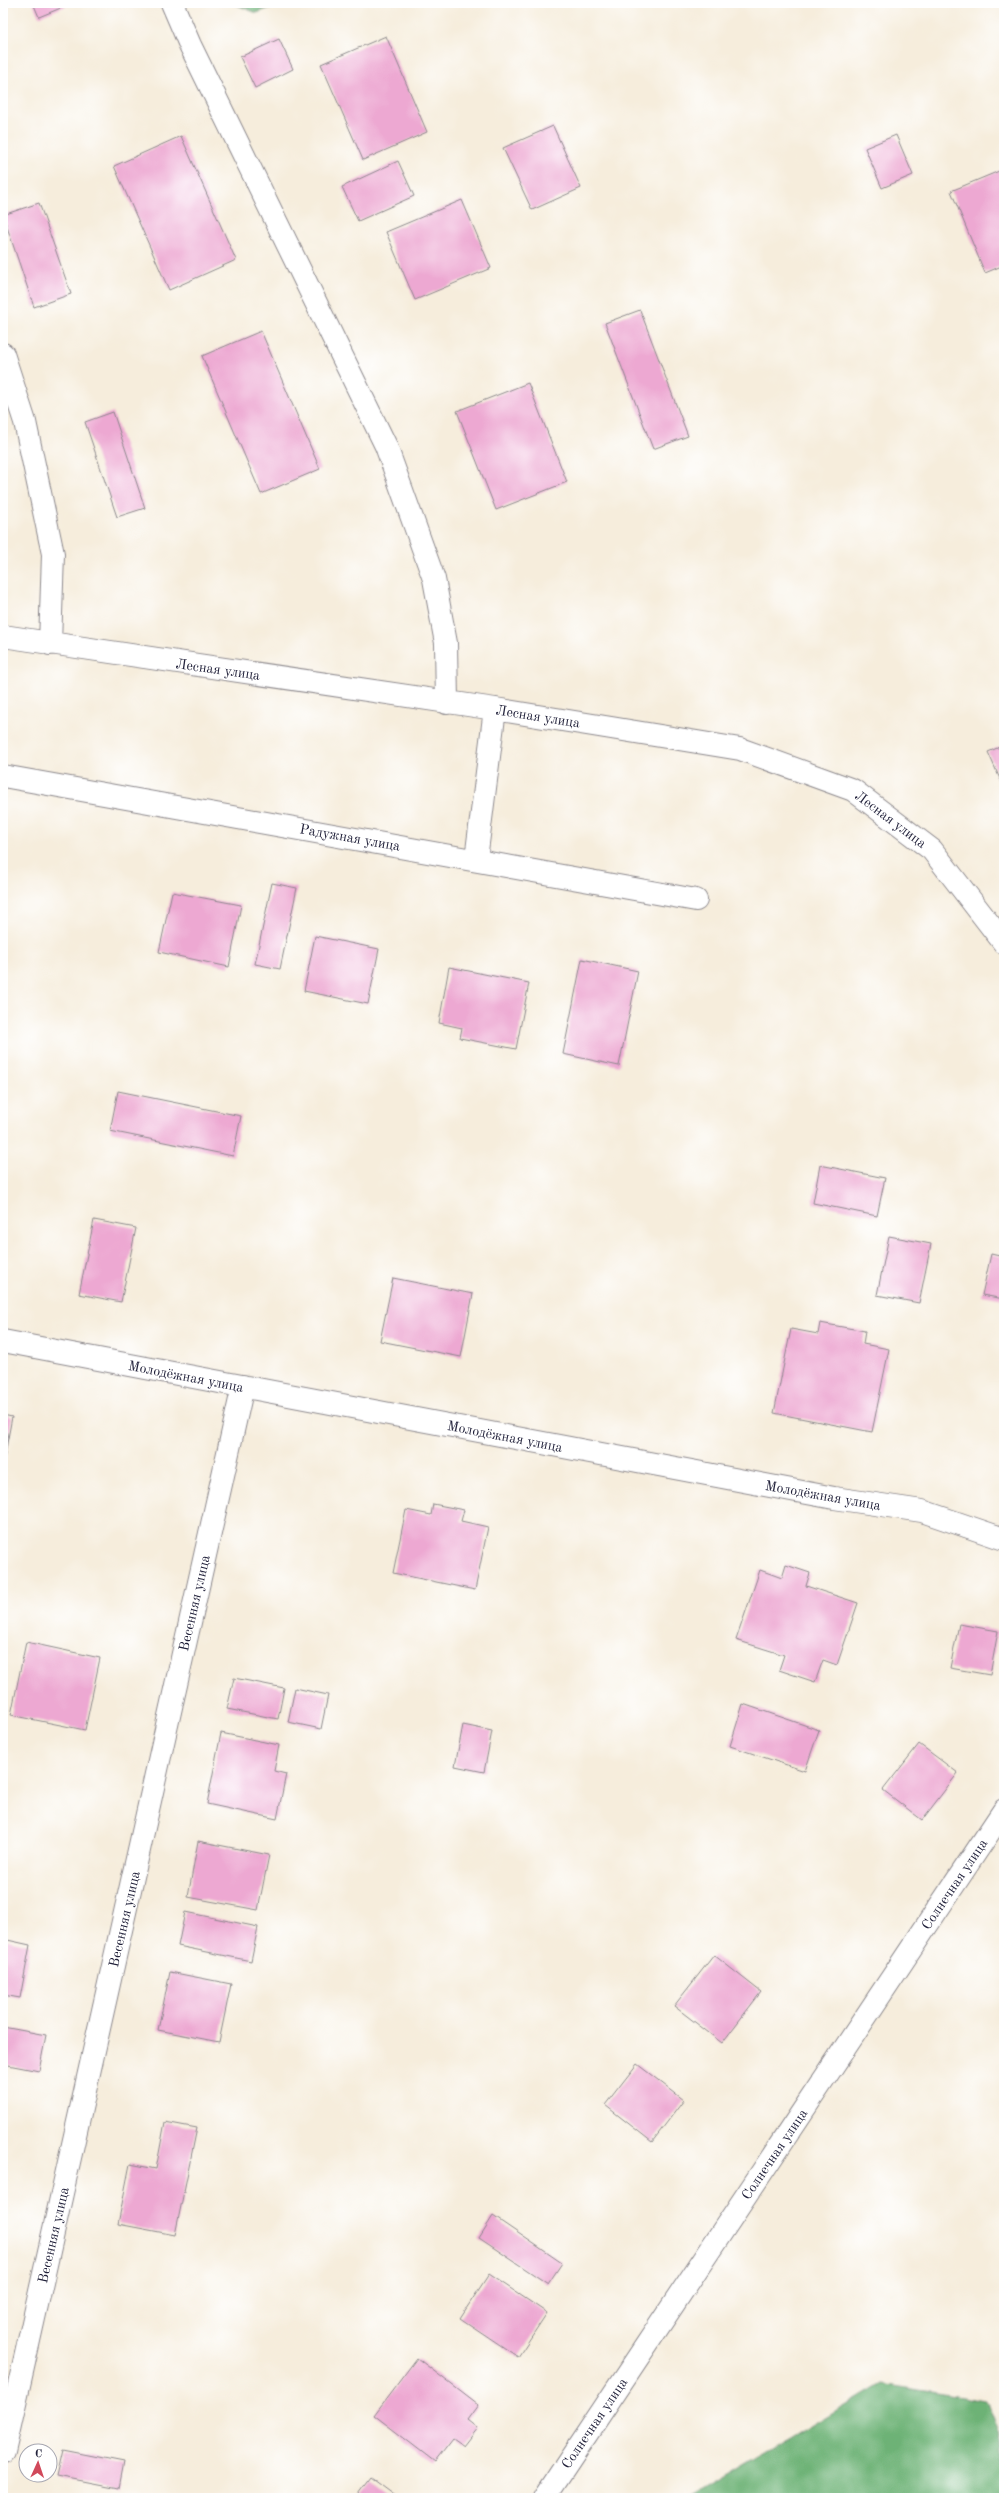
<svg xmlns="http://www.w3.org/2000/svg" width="1007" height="2501" viewBox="0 0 1007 2501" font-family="'Old Standard TT',serif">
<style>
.forest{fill:#6db276;stroke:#486a58}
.building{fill:#eda8d2}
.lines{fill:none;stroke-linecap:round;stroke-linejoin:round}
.minor-casing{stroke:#8c888c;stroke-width:24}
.minor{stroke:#fff;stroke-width:22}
.labels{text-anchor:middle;stroke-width:3;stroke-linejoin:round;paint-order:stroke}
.street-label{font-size:14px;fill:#22223b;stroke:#fff}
</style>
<rect width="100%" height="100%" fill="#fff"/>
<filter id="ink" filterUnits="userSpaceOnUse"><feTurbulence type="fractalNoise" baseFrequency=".025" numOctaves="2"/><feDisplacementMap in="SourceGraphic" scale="8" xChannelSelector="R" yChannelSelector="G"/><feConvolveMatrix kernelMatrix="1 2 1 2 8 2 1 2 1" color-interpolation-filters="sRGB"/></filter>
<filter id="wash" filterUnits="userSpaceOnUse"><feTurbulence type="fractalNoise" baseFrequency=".012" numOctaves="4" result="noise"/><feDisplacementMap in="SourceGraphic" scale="16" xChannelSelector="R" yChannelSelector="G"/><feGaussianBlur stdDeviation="0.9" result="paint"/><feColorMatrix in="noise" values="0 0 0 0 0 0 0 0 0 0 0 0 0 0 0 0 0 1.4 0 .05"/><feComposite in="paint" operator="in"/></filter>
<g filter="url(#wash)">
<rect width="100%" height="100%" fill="#f6eddc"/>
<!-- forest -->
<path class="forest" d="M 232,3 L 283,3 L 257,13 Z
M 882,2384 L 986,2401 L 1004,2444 L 1004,2498 L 692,2498 Z"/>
<g id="blocks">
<!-- building -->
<path class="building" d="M 33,3 L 73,3 L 39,17 Z
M 386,36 L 427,132 L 363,160 L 321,64 Z
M 279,39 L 293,69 L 255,88 L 240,57 Z
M 553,126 L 581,188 L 532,210 L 503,148 Z
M 896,135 L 913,175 L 882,188 L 865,148 Z
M 181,136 L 236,260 L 169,290 L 114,166 Z
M 398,161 L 414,196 L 358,221 L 342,187 Z
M 1004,169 L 1004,265 L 985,273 L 951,191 Z
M 462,200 L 491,268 L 415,300 L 386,232 Z
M 39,203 L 71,294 L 34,307 L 3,215 Z
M 640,310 L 688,436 L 653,449 L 605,323 Z
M 261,331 L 320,469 L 261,494 L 202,356 Z
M 528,383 L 567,482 L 496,510 L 457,411 Z
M 113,412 L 145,508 L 117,517 L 85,422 Z
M 1004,745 L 1004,788 L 988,752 Z
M 272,883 L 297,888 L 280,969 L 255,964 Z
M 172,892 L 241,905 L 229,967 L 159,952 Z
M 315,936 L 379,949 L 368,1004 L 304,991 Z
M 582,959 L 638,971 L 619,1066 L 563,1054 Z
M 449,967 L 529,983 L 516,1049 L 460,1038 L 462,1028 L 439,1023 Z
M 118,1091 L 241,1116 L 233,1156 L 110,1131 Z
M 820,1165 L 885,1178 L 877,1216 L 813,1203 Z
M 94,1220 L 136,1228 L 121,1302 L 79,1294 Z
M 889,1236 L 931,1244 L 919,1303 L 877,1295 Z
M 991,1254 L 1004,1257 L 1004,1299 L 982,1295 Z
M 393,1278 L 473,1294 L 461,1357 L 380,1341 Z
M 820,1323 L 865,1331 L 863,1344 L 889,1349 L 872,1432 L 774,1413 L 791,1329 L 818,1334 Z
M 3,1415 L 12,1417 L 4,1460 L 3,1460 Z
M 433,1504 L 464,1510 L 461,1521 L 488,1527 L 475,1590 L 393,1573 L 406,1510 L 431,1515 Z
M 786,1565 L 810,1573 L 806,1586 L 858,1603 L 837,1665 L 823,1660 L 815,1682 L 779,1670 L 784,1655 L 736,1640 L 760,1570 L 782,1578 Z
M 959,1624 L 998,1631 L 990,1675 L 950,1668 Z
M 26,1642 L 100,1658 L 85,1730 L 11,1715 Z
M 234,1678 L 284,1688 L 278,1719 L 227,1709 Z
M 295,1688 L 328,1695 L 321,1729 L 288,1722 Z
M 743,1704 L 819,1730 L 805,1771 L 730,1746 Z
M 463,1725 L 492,1731 L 484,1772 L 455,1766 Z
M 221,1733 L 279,1745 L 274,1771 L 286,1774 L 277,1819 L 207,1804 Z
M 919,1744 L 958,1773 L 922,1820 L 883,1790 Z
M 198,1841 L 269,1855 L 258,1910 L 188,1897 Z
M 185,1912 L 258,1927 L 251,1961 L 178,1946 Z
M 3,1939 L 30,1945 L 20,1998 L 3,1995 Z
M 714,1955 L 761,1992 L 722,2043 L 674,2006 Z
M 170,1972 L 231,1984 L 219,2042 L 158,2030 Z
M 3,2027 L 46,2035 L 39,2071 L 3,2064 Z
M 637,2064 L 684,2100 L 652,2142 L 605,2105 Z
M 165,2122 L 197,2128 L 175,2235 L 118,2224 L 130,2164 L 156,2169 Z
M 493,2216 L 562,2263 L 548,2284 L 479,2238 Z
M 489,2274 L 547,2313 L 518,2357 L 460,2318 Z
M 417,2358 L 478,2405 L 467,2420 L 477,2428 L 463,2446 L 453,2439 L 435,2462 L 374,2415 Z
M 63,2450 L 124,2462 L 119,2488 L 57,2476 Z
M 370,2478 L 397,2498 L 355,2498 Z"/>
</g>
</g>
<g filter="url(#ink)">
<use href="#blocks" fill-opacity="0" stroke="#8c888c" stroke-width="1"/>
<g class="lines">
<!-- minor casing -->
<g class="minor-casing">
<path id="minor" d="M 172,3 L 190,45 L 386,446 L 434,579 L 446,643 L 447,703
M 3,354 L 25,422 L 53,554 L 50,644
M 3,636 L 495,709 L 740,749 L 853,790 L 932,850 L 1004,943
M 3,776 L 696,900
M 476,859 L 495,709
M 3,1341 L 834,1498 L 922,1511 L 1004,1539
M 4,2452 L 243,1386
M 544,2498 L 1004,1810"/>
</g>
<!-- minor -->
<use href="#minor" class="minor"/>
</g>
</g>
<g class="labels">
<!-- street labels -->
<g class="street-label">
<text transform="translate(218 669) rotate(8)" y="5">Лесная улица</text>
<text transform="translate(538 716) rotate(9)" y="5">Лесная улица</text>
<text transform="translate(891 819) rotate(37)" y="5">Лесная улица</text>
<text transform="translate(350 837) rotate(10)" y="5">Радужная улица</text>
<text transform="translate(186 1376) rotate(11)" y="5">Молодёжная улица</text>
<text transform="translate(505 1436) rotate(11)" y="5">Молодёжная улица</text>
<text transform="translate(823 1495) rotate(10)" y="5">Молодёжная улица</text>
<text transform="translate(194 1603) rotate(-77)" y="5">Весенняя улица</text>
<text transform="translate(954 1884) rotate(-56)" y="5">Солнечная улица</text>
<text transform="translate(124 1919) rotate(-77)" y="5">Весенняя улица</text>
<text transform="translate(774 2154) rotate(-56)" y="5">Солнечная улица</text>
<text transform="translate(53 2235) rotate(-77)" y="5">Весенняя улица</text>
<text transform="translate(594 2423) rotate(-56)" y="5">Солнечная улица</text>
</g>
</g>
<!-- margin -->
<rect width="1007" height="2501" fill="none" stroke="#fff" stroke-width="16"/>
<!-- north arrow -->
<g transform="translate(38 2463) rotate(3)"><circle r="19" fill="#ffffff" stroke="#a7a7b1"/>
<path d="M0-3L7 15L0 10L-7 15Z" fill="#d1495b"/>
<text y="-6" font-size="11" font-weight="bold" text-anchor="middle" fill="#22223b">С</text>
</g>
</svg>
